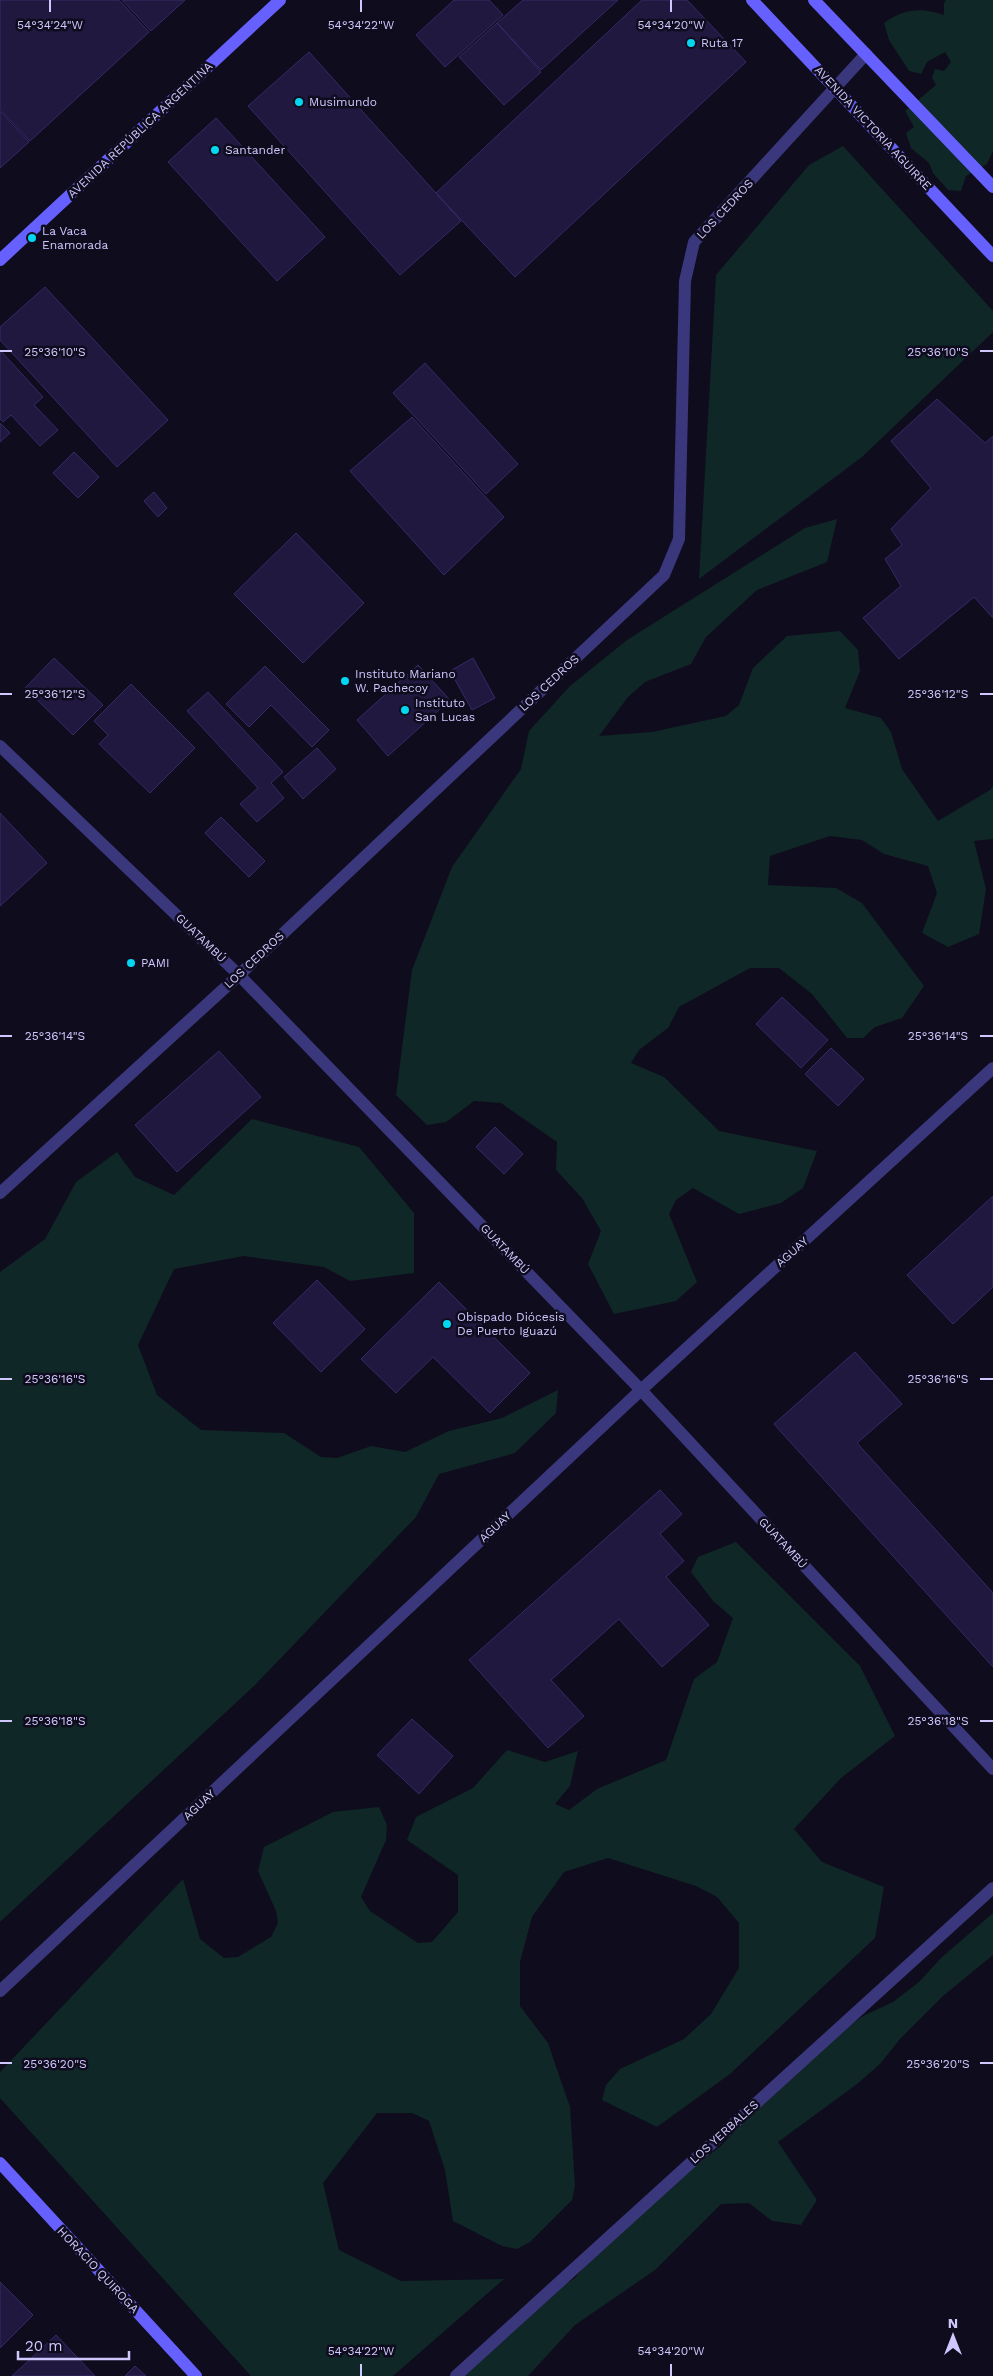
<svg xmlns="http://www.w3.org/2000/svg" width="993" height="2376" viewBox="0 0 993 2376" font-family="'Work Sans',sans-serif">
<style>
.green{fill:#0f2726}
.building{fill:#20183e;stroke:#372a6a}
.lines{fill:none;stroke-linecap:round;stroke-linejoin:round}
.street{stroke:#3a377c;stroke-width:12}
.secondary{stroke:#6660fe;stroke-width:12}
.ticks{fill:none;stroke:#cfc8ff;stroke-width:2}
.poi-dot{fill:#02d6f1;stroke:#0f0c1d;stroke-width:2}
.labels{text-anchor:middle;stroke-width:5;stroke-linejoin:round;paint-order:stroke}
.poi-label{font-size:12px;fill:#cfc8ff;stroke:#0f0c1d;text-anchor:start}
.street-label{font-size:12px;fill:#cfc8ff;stroke:#0f0c1d}
.ticks-label{font-size:12px;text-anchor:middle;fill:#cfc8ff;stroke:#0f0c1d;stroke-width:5;stroke-linejoin:round;paint-order:stroke}
</style>
<rect width="100%" height="100%" fill="#0f0c1d"/>
<!-- green -->
<path class="green" d="M 946,0 L 993,0 L 993,151 L 987,164 L 966,176 L 961,191 L 948,190 L 933,173 L 929,163 L 911,148 L 906,133 L 914,127 L 905,111 L 936,85 L 932,78 L 935,69 L 944,71 L 951,62 L 945,52 L 927,62 L 921,74 L 909,71 L 889,40 L 884,23 C 904,9 920,7 944,15 L 944,3 Z
M 843,146 L 993,311 L 993,332 L 862,457 L 699,579 L 716,275 L 809,165 Z
M 837,519 L 827,562 L 757,590 L 706,637 L 691,664 L 645,682 L 628,697 L 599,736 L 652,732 L 726,716 L 739,705 L 753,668 L 787,636 L 840,631 L 858,650 L 860,671 L 845,708 L 881,718 L 891,732 L 902,769 L 938,821 L 990,790 L 993,786 L 993,839 L 974,841 L 986,889 L 979,934 L 948,947 L 922,933 L 937,893 L 928,866 L 884,854 L 862,840 L 830,836 L 770,856 L 768,885 L 836,888 L 862,903 L 924,986 L 902,1018 L 875,1027 L 863,1038 L 847,1038 L 812,994 L 779,968 L 750,968 L 679,1007 L 668,1028 L 639,1050 L 631,1063 L 664,1077 L 719,1131 L 817,1151 L 803,1188 L 781,1203 L 739,1214 L 693,1188 L 676,1200 L 669,1214 L 697,1282 L 676,1301 L 614,1314 L 588,1264 L 601,1231 L 582,1198 L 556,1170 L 557,1142 L 501,1103 L 474,1101 L 446,1122 L 427,1125 L 396,1095 L 412,970 L 452,867 L 521,769 L 529,731 L 570,686 L 627,640 L 805,528 Z
M 252,1119 L 359,1147 L 414,1213 L 414,1273 L 350,1281 L 324,1267 L 244,1256 L 174,1269 L 138,1345 L 157,1395 L 201,1430 L 284,1433 L 321,1457 L 337,1458 L 371,1446 L 405,1452 L 449,1431 L 502,1418 L 558,1390 L 556,1413 L 515,1453 L 439,1474 L 416,1517 L 255,1685 L 0,1922 L 0,1272 L 45,1239 L 76,1182 L 117,1152 L 135,1177 L 174,1195 Z
M 736,1542 L 860,1666 L 895,1736 L 841,1778 L 794,1829 L 822,1862 L 884,1887 L 875,1938 L 730,2074 L 657,2127 L 602,2100 L 606,2085 L 620,2069 L 684,2039 L 711,2014 L 739,1968 L 739,1923 L 717,1897 L 696,1886 L 608,1858 L 564,1872 L 532,1917 L 520,1962 L 520,2006 L 548,2043 L 570,2107 L 575,2186 L 572,2200 L 530,2242 L 517,2249 L 502,2246 L 453,2221 L 445,2170 L 429,2121 L 412,2113 L 377,2113 L 323,2183 L 339,2250 L 401,2281 L 504,2279 L 393,2376 L 251,2376 L 0,2098 L 0,2072 L 183,1879 L 200,1939 L 224,1958 L 238,1957 L 271,1937 L 278,1923 L 276,1911 L 258,1871 L 264,1847 L 333,1812 L 379,1807 L 387,1825 L 386,1840 L 361,1897 L 370,1911 L 418,1943 L 432,1942 L 458,1912 L 458,1875 L 407,1840 L 416,1817 L 473,1788 L 507,1750 L 545,1762 L 578,1751 L 570,1786 L 555,1804 L 569,1810 L 597,1789 L 666,1760 L 694,1679 L 717,1662 L 733,1618 L 713,1601 L 691,1572 L 698,1557 Z
M 993,1913 L 993,1955 L 943,1996 L 900,2039 L 880,2064 L 857,2084 L 778,2142 L 817,2200 L 801,2225 L 772,2221 L 749,2203 L 721,2204 L 655,2270 L 575,2325 L 528,2376 L 463,2376 L 548,2295 L 575,2278 L 614,2227 L 721,2146 L 764,2099 L 838,2033 L 865,2015 L 893,2002 L 919,1982 L 941,1958 Z"/>
<!-- building -->
<path class="building" d="M 0,0 L 119,0 L 149,32 L 30,141 L 0,109 Z
M 122,0 L 185,0 L 151,31 Z
M 454,0 L 489,0 L 503,15 L 445,67 L 416,35 Z
M 523,0 L 618,0 L 541,70 L 497,23 Z
M 642,0 L 687,0 L 746,62 L 515,277 L 436,193 Z
M 497,23 L 541,72 L 504,105 L 459,57 Z
M 309,52 L 461,221 L 400,275 L 248,106 Z
M 0,111 L 29,142 L 0,168 Z
M 216,118 L 325,237 L 277,281 L 168,162 Z
M 45,287 L 168,420 L 117,467 L 0,340 L 0,327 Z
M 0,350 L 43,397 L 34,405 L 58,430 L 40,446 L 11,415 L 3,422 L 0,419 Z
M 425,363 L 518,464 L 486,494 L 393,393 Z
M 937,399 L 985,443 L 993,436 L 993,618 L 974,597 L 899,659 L 863,618 L 901,586 L 885,559 L 902,545 L 891,529 L 931,488 L 891,441 Z
M 412,417 L 504,517 L 444,575 L 350,471 Z
M 0,423 L 10,433 L 0,442 Z
M 74,452 L 99,477 L 78,498 L 53,473 Z
M 154,492 L 167,508 L 158,517 L 144,501 Z
M 296,533 L 364,603 L 303,663 L 234,594 Z
M 54,658 L 103,705 L 73,735 L 25,688 Z
M 473,658 L 495,698 L 472,710 L 450,671 Z
M 418,665 L 450,700 L 388,756 L 357,720 Z
M 265,666 L 329,730 L 312,747 L 271,705 L 249,727 L 226,704 Z
M 131,684 L 195,748 L 150,793 L 99,744 L 108,735 L 94,721 Z
M 208,692 L 283,772 L 271,783 L 284,798 L 257,822 L 240,804 L 258,788 L 187,711 Z
M 317,748 L 336,769 L 303,799 L 284,777 Z
M 0,813 L 47,863 L 0,906 Z
M 221,817 L 265,861 L 249,877 L 205,833 Z
M 782,997 L 828,1040 L 801,1068 L 756,1024 Z
M 831,1048 L 864,1079 L 838,1106 L 805,1074 Z
M 219,1051 L 261,1097 L 177,1172 L 135,1125 Z
M 495,1127 L 523,1154 L 504,1174 L 476,1147 Z
M 993,1196 L 993,1287 L 953,1324 L 907,1275 Z
M 317,1280 L 365,1329 L 321,1372 L 273,1323 Z
M 439,1282 L 530,1373 L 490,1413 L 433,1357 L 396,1393 L 361,1359 Z
M 855,1352 L 902,1404 L 857,1443 L 993,1593 L 993,1667 L 774,1424 Z
M 660,1490 L 682,1514 L 660,1534 L 684,1561 L 666,1577 L 709,1625 L 662,1667 L 619,1619 L 551,1680 L 584,1716 L 548,1748 L 469,1660 Z
M 412,1719 L 453,1756 L 419,1794 L 377,1755 Z
M 0,2282 L 33,2315 L 0,2348 Z
M 56,2335 L 95,2376 L 12,2376 Z
M 135,2366 L 146,2376 L 125,2376 Z"/>
<g class="lines">
<!-- street -->
<path class="street" d="M 0,746 L 239,975 L 641,1390 L 993,1769
M 0,1193 L 239,975 L 664,575 L 679,539 L 685,281 L 694,242 L 866,54
M 0,1991 L 641,1390 L 993,1068
M 456,2376 L 993,1888"/>
<!-- secondary -->
<path class="secondary" d="M 752,0 L 993,256
M 814,0 L 993,187
M 0,260 L 280,0
M 0,2163 L 196,2376"/>
</g>
<!-- ticks -->
<path class="ticks" d="M 50,0 L 50,12M 361,0 L 361,12M 671,0 L 671,12M 0,351 L 12,351M 980,351 L 993,351M 0,694 L 12,694M 980,694 L 993,694M 0,1036 L 12,1036M 980,1036 L 993,1036M 0,1379 L 12,1379M 980,1379 L 993,1379M 0,1721 L 12,1721M 980,1721 L 993,1721M 0,2063 L 12,2063M 980,2063 L 993,2063M 361,2364 L 361,2376M 671,2364 L 671,2376"/>
<!-- markers -->
<g class="poi-dot">
<circle cx="691" cy="43" r="5"/>
<circle cx="299" cy="102" r="5"/>
<circle cx="215" cy="150" r="5"/>
<circle cx="32" cy="238" r="5"/>
<circle cx="345" cy="681" r="5"/>
<circle cx="405" cy="710" r="5"/>
<circle cx="131" cy="963" r="5"/>
<circle cx="447" cy="1324" r="5"/>
</g>
<g class="labels">
<!-- poi labels -->
<g class="poi-label">
<text x="701" y="47">Ruta 17</text>
<text x="309" y="106">Musimundo</text>
<text x="225" y="154">Santander</text>
<text x="42" y="235">La Vaca<tspan x="42" dy="14">Enamorada</tspan></text>
<text x="355" y="678">Instituto Mariano<tspan x="355" dy="14">W. Pachecoy</tspan></text>
<text x="415" y="707">Instituto<tspan x="415" dy="14">San Lucas</tspan></text>
<text x="141" y="967">PAMI</text>
<text x="457" y="1321">Obispado Diócesis<tspan x="457" dy="14">De Puerto Iguazú</tspan></text>
</g>
<!-- street labels -->
<g class="street-label">
<text transform="translate(873 128) rotate(47)" y="4">AVENIDA VICTORIA AGUIRRE</text>
<text transform="translate(140 130) rotate(-43)" y="4">AVENIDA REPÚBLICA ARGENTINA</text>
<text transform="translate(725 209) rotate(-47)" y="4">LOS CEDROS</text>
<text transform="translate(549 683) rotate(-43)" y="4">LOS CEDROS</text>
<text transform="translate(201 938) rotate(44)" y="4">GUATAMBÚ</text>
<text transform="translate(254 960) rotate(-43)" y="4">LOS CEDROS</text>
<text transform="translate(505 1249) rotate(46)" y="4">GUATAMBÚ</text>
<text transform="translate(792 1252) rotate(-42)" y="4">AGUAY</text>
<text transform="translate(495 1527) rotate(-43)" y="4">AGUAY</text>
<text transform="translate(783 1543) rotate(47)" y="4">GUATAMBÚ</text>
<text transform="translate(199 1805) rotate(-43)" y="4">AGUAY</text>
<text transform="translate(724 2132) rotate(-42)" y="4">LOS YERBALES</text>
<text transform="translate(98 2270) rotate(47)" y="4">HORACIO QUIROGA</text>
</g>
</g>
<g class="ticks-label">
<text x="50" y="29">54°34'24"W</text>
<text x="361" y="29">54°34'22"W</text>
<text x="671" y="29">54°34'20"W</text>
<text x="55" y="356">25°36'10"S</text>
<text x="938" y="356">25°36'10"S</text>
<text x="55" y="698">25°36'12"S</text>
<text x="938" y="698">25°36'12"S</text>
<text x="55" y="1040">25°36'14"S</text>
<text x="938" y="1040">25°36'14"S</text>
<text x="55" y="1383">25°36'16"S</text>
<text x="938" y="1383">25°36'16"S</text>
<text x="55" y="1725">25°36'18"S</text>
<text x="938" y="1725">25°36'18"S</text>
<text x="55" y="2068">25°36'20"S</text>
<text x="938" y="2068">25°36'20"S</text>
<text x="361" y="2355">54°34'22"W</text>
<text x="671" y="2355">54°34'20"W</text>
</g>
<!-- north arrow -->
<g transform="translate(953 2336)" stroke="#0f0c1d" stroke-width="4" paint-order="stroke">
<path d="M0-4L9 19L0 12L-9 19Z" fill="#cfc8ff"/>
<text y="-8" font-size="14" font-weight="bold" text-anchor="middle" fill="#cfc8ff">N</text>
</g>
<!-- scale -->
<path d="M18 2351v8h111v-8" fill="none" stroke="#cfc8ff" stroke-width="2.5"/>
<text x="25" y="2351" font-size="15" fill="#cfc8ff" stroke="#0f0c1d" stroke-width="4" paint-order="stroke">20 m</text>
</svg>
